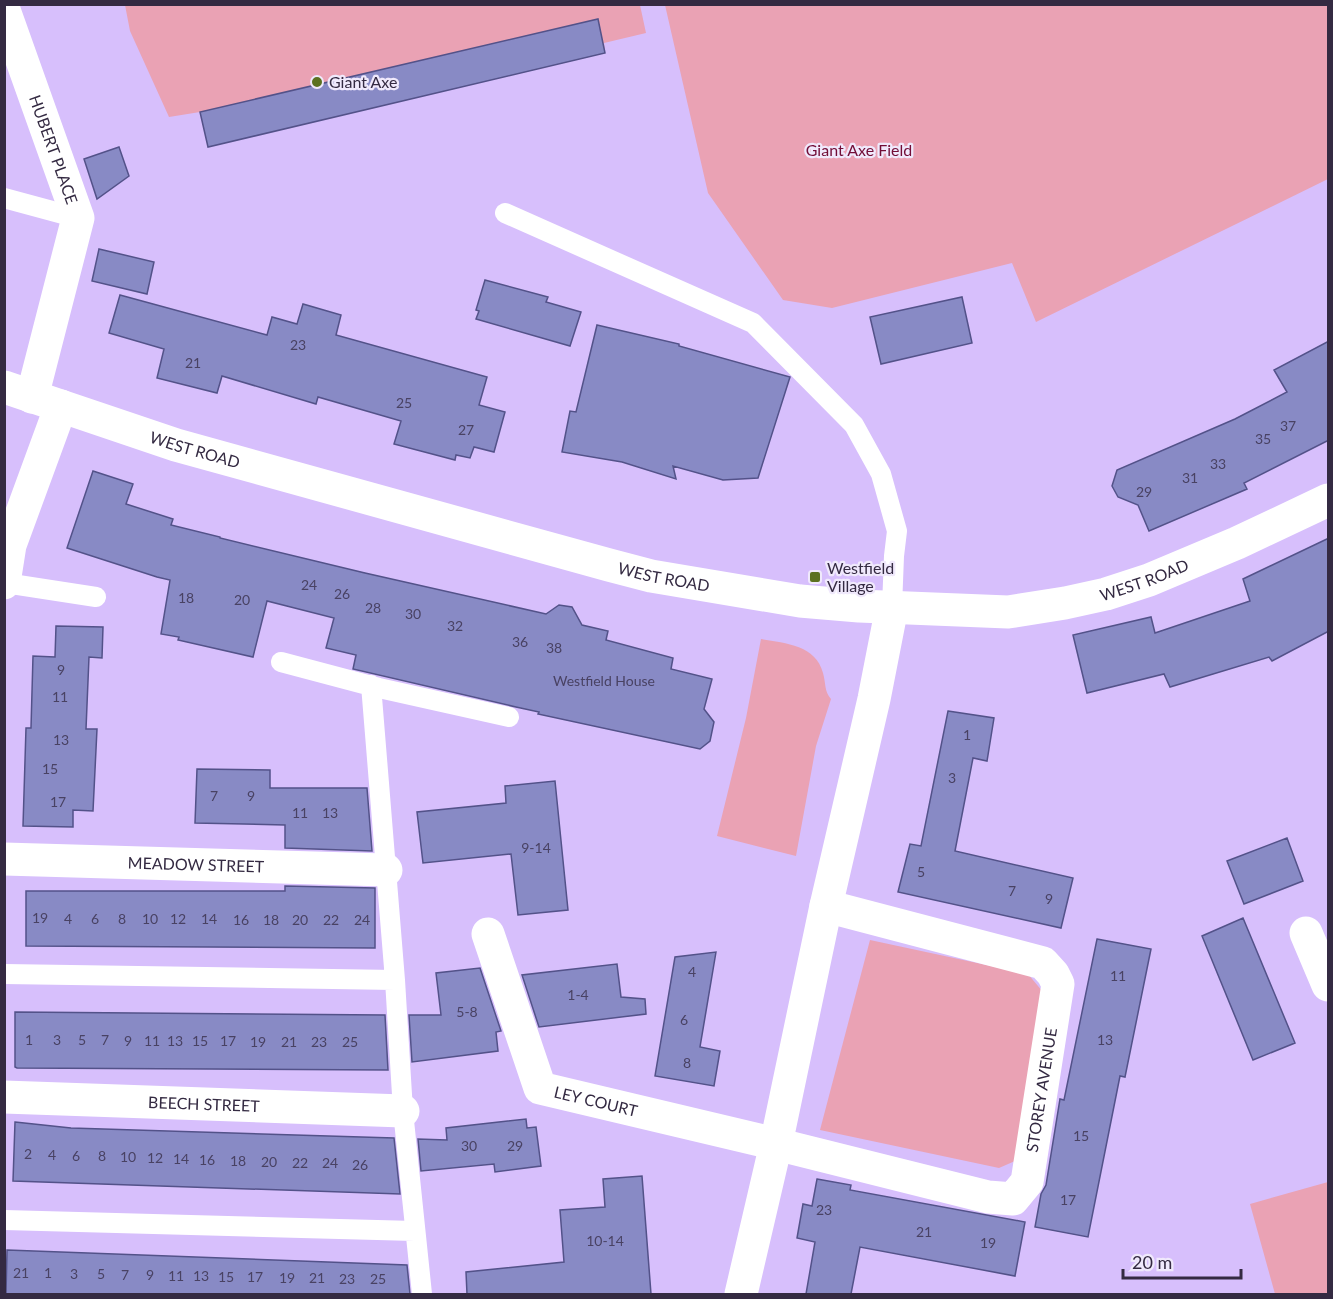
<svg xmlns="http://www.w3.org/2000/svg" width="1333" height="1299" viewBox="0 0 1333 1299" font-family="Lato,sans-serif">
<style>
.green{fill:#eaa2b4}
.building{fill:#888ac5;stroke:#535289;stroke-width:1.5}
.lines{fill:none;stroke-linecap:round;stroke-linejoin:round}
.lane{stroke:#fff;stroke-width:20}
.street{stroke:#fff;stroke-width:33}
.secondary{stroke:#fff;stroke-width:33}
.poi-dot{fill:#5c7120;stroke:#f0e9fc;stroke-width:2}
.labels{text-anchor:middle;stroke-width:4.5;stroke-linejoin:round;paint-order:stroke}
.number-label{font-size:14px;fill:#494263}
.poi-label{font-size:16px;fill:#342a42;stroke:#f0e9fc;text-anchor:start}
.street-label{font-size:16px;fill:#342a42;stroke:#f0e9fc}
.park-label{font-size:16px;fill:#720d37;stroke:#f0e9fc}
</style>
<rect width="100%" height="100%" fill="#d7bffc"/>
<!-- green -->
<path class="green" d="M 125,5 L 640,5 L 646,33 L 604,43 L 605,53 L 208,147 L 200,112 L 169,117 L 130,31 Z
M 665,5 L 1328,5 L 1328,179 L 1036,322 L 1012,263 L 832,308 L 783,300 L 708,193 Z
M 761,639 C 785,643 816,645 823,673 C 826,683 824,691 831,699 L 816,746 L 796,856 L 717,836 L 746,718 Z
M 870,940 L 1028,974 L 1043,992 L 1015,1161 L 999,1168 L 820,1130 Z
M 1328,1182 L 1328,1294 L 1275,1294 L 1250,1204 Z"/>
<!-- building -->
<path class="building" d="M 598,19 L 605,53 L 208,147 L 200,112 Z
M 119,147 L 129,176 L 97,199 L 84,159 Z
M 99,249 L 154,262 L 147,294 L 92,281 Z
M 485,280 L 548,297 L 546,302 L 581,312 L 570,346 L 476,319 L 479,311 L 476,310 Z
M 120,295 L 267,335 L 272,317 L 297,324 L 303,304 L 341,315 L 336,335 L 487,377 L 479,405 L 505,412 L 494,452 L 474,447 L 470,458 L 456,455 L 455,460 L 394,444 L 401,421 L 318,397 L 316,404 L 222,376 L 217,393 L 157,378 L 164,349 L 109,333 Z
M 962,297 L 972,343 L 881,364 L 870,317 Z
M 597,325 L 679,344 L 679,346 L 790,377 L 758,478 L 723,480 L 673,466 L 676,479 L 622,462 L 562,452 L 570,411 L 576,412 Z
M 1329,341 L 1329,440 L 1244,483 L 1247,489 L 1149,531 L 1138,505 L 1118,497 L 1112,486 L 1117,470 L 1235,419 L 1287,392 L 1274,370 Z
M 93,471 L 133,484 L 126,504 L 173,519 L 171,525 L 220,537 L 220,538 L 365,573 L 546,614 L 559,605 L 572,607 L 582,625 L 608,631 L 606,640 L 673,658 L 671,669 L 712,679 L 704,709 L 714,722 L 710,741 L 700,749 L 538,714 L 539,712 L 516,707 L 353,669 L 356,655 L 326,648 L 334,618 L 267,601 L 253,657 L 178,640 L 179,637 L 161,634 L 170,580 L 157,577 L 67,548 Z
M 1329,538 L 1329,631 L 1272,661 L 1269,657 L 1170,687 L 1164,674 L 1087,693 L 1073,635 L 1151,617 L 1155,633 L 1250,601 L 1243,579 Z
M 56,626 L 103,627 L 102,658 L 89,657 L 86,729 L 97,729 L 93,811 L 73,810 L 73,827 L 23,826 L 26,728 L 31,728 L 33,656 L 55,657 Z
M 948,711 L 994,718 L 987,761 L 973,758 L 955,851 L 1073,878 L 1061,928 L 898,892 L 910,844 L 921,846 Z
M 197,769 L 270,770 L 270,788 L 367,788 L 372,851 L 285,848 L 285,825 L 195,823 Z
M 555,781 L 568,910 L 518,915 L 511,854 L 423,863 L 417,812 L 506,803 L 505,786 Z
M 1287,838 L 1303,881 L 1244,904 L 1227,861 Z
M 285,886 L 375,888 L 375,948 L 26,946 L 26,891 L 285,891 Z
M 1243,918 L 1295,1043 L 1253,1060 L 1202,936 Z
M 1097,939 L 1151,949 L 1125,1077 L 1120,1076 L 1088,1237 L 1035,1227 L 1041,1194 L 1046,1185 L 1060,1099 L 1064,1100 Z
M 716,952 L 700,1047 L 720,1051 L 714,1086 L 655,1076 L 675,957 Z
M 617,964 L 621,997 L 645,999 L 646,1014 L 539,1027 L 522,975 Z
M 480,968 L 501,1031 L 496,1032 L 498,1051 L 412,1062 L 409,1015 L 441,1015 L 436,973 Z
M 15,1012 L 385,1015 L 388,1070 L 17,1068 L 15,1067 Z
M 526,1119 L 527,1128 L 536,1127 L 541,1166 L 495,1172 L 494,1164 L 421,1171 L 418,1139 L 447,1140 L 446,1128 Z
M 15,1122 L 71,1128 L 394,1138 L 400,1194 L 13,1181 Z
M 642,1176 L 651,1294 L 467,1294 L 466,1272 L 564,1262 L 560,1210 L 605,1207 L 603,1179 Z
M 817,1179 L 851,1185 L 850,1190 L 1025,1222 L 1015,1276 L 860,1247 L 851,1294 L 806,1294 L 815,1242 L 797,1238 L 803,1204 L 812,1206 Z
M 7,1250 L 407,1265 L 410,1294 L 6,1294 Z"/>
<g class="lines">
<!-- lane -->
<path class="lane" d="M 4,198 L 78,218
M 505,213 L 753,323 L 854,425 L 881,474 L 897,531 L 894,556 L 892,607
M 5,583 L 96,597
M 281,662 L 379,688 L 509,717
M 371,685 L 395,980 L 403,1111 L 422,1294
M 4,974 L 395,980
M 4,1220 L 415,1231"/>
<!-- street -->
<g class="street">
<path id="s1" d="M 4,10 L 78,218 L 32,397"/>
<path d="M 4,583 L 10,545 L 61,406"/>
<path id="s2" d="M 4,859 L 386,870"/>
<path d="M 1306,933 L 1328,985"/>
<path id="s3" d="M 488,934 L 540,1088 L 776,1144 L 988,1197 L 1013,1199 L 1027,1182 L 1058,984 L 1053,974 L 1043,963 L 826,906"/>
<path id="s4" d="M 4,1097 L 403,1111"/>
<path d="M 741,1294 L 776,1144 L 826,906 L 874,699 L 892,607"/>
</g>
<!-- secondary -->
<path class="secondary" id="s5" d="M 4,387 L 176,445 L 609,565 L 651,576 L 800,601 L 859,606 L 1008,612 L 1065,603 L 1106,594 L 1149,580 L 1237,543 L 1328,500"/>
</g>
<!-- markers -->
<g class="poi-dot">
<circle cx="317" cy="82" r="6"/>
<rect x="809" y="571" width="12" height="12" rx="3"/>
</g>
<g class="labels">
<!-- number labels -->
<g class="number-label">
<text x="298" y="350">23</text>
<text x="193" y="368">21</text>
<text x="404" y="408">25</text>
<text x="1288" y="431">37</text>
<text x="466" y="435">27</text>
<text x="1263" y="444">35</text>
<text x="1218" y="469">33</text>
<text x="1190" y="483">31</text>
<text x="1144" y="497">29</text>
<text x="309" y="590">24</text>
<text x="342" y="599">26</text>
<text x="186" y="603">18</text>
<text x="242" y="605">20</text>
<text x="373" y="613">28</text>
<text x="413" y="619">30</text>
<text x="455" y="631">32</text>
<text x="520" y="647">36</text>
<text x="554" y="653">38</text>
<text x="61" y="675">9</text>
<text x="604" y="686">Westfield House</text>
<text x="60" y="702">11</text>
<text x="967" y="740">1</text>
<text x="61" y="745">13</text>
<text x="50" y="774">15</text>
<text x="952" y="783">3</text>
<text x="214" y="801">7</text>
<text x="251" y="801">9</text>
<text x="58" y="807">17</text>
<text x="300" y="818">11</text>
<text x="330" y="818">13</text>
<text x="536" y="853">9-14</text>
<text x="921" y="877">5</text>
<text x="1012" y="896">7</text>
<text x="1049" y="904">9</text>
<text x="40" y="923">19</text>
<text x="68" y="924">4</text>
<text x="95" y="924">6</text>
<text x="122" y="924">8</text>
<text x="150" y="924">10</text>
<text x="178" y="924">12</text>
<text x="209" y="924">14</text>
<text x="241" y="925">16</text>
<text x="271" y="925">18</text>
<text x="300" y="925">20</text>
<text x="331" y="925">22</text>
<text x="362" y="925">24</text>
<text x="692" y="977">4</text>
<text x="1118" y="981">11</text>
<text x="578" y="1000">1-4</text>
<text x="467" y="1017">5-8</text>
<text x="684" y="1025">6</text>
<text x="29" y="1045">1</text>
<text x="57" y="1045">3</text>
<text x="82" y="1045">5</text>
<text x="105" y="1045">7</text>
<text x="1105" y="1045">13</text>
<text x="128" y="1046">9</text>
<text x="152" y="1046">11</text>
<text x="175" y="1046">13</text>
<text x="200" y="1046">15</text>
<text x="228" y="1046">17</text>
<text x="258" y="1047">19</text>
<text x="289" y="1047">21</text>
<text x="319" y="1047">23</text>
<text x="350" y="1047">25</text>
<text x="687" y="1068">8</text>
<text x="1081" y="1141">15</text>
<text x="469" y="1151">30</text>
<text x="515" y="1151">29</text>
<text x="28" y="1159">2</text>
<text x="52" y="1160">4</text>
<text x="76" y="1161">6</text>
<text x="102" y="1161">8</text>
<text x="128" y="1162">10</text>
<text x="155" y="1163">12</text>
<text x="181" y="1164">14</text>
<text x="207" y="1165">16</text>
<text x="238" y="1166">18</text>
<text x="269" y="1167">20</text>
<text x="300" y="1168">22</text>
<text x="330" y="1168">24</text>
<text x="360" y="1170">26</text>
<text x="1068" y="1205">17</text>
<text x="824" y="1215">23</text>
<text x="924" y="1237">21</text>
<text x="605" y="1246">10-14</text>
<text x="988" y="1248">19</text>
<text x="21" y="1278">21</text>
<text x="48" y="1278">1</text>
<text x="74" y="1279">3</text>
<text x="101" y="1279">5</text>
<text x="125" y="1280">7</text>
<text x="150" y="1280">9</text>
<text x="176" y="1281">11</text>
<text x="201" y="1281">13</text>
<text x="226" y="1282">15</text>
<text x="255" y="1282">17</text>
<text x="287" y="1283">19</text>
<text x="317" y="1283">21</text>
<text x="347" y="1284">23</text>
<text x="378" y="1284">25</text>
</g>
<!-- poi labels -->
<g class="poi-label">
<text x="329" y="88">Giant Axe</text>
<text x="827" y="574">Westfield<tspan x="827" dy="18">Village</tspan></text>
</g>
<!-- street labels -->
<g class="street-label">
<text dy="6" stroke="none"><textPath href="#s1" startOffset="148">HUBERT PLACE</textPath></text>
<text dy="6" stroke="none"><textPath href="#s5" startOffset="201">WEST ROAD</textPath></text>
<text dy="6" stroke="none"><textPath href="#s5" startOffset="687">WEST ROAD</textPath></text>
<text dy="6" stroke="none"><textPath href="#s5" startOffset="1174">WEST ROAD</textPath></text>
<text dy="6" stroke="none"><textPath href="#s2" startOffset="192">MEADOW STREET</textPath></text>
<text dy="6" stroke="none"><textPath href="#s3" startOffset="764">STOREY AVENUE</textPath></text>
<text dy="6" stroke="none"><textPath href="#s3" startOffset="220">LEY COURT</textPath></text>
<text dy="6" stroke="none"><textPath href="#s4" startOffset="200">BEECH STREET</textPath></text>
</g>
<!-- park labels -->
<g class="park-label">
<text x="859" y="156">Giant Axe Field</text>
</g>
</g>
<!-- border -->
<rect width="1333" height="1299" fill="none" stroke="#342a42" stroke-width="12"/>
<!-- scale -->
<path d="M1123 1269v9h118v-9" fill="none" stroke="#342a42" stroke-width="3"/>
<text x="1132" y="1269" font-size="18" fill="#342a42" stroke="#f0e9fc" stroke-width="4.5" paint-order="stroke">20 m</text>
</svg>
